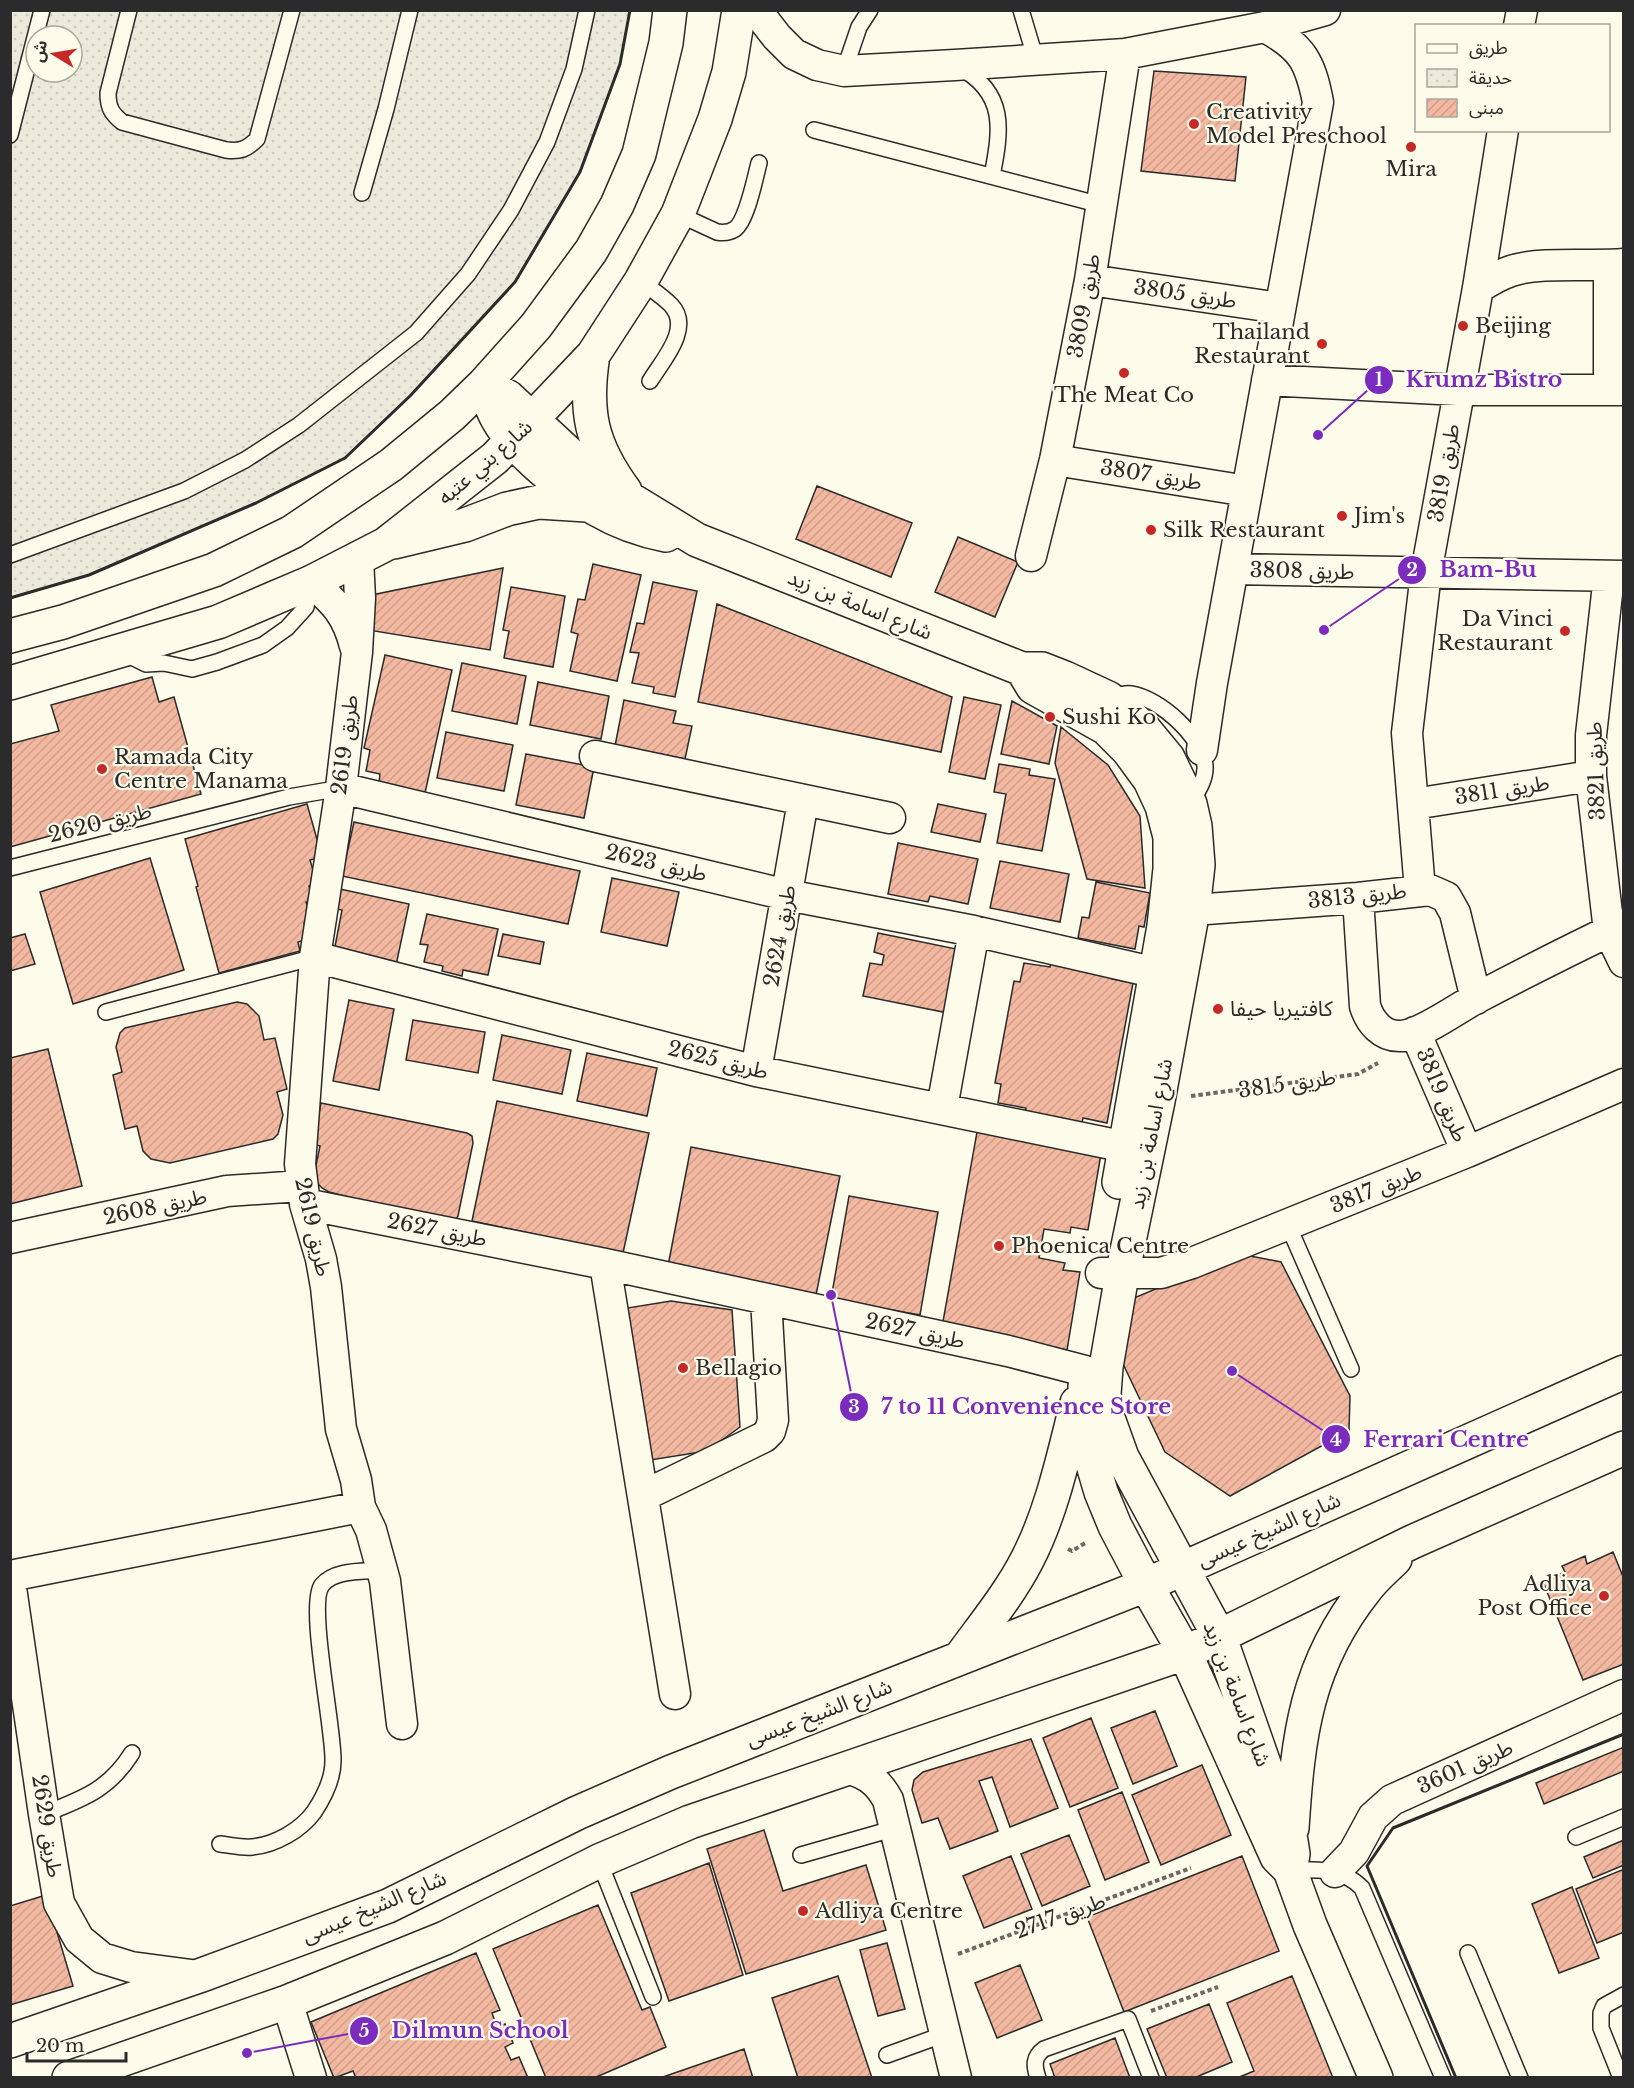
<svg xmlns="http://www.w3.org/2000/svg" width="1634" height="2088" viewBox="0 0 1634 2088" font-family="'Libre Baskerville','Noto Sans Arabic',serif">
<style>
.park{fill:url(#park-dots);stroke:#74746e;stroke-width:1.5;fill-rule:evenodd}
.building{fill:url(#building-hatch);stroke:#2b2b2b;stroke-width:1.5}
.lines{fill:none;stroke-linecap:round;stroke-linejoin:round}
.lane-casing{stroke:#2b2b2b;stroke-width:18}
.street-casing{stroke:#2b2b2b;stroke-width:33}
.secondary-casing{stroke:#2b2b2b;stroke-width:36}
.path{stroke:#6a6964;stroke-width:4;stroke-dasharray:4.5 3;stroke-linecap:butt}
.lane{stroke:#fdfbea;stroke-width:15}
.street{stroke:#fdfbea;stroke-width:30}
.secondary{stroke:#fdfbea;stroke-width:33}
.wall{stroke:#2b2b2b;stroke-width:3}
.poi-dot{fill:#c62828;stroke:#fdfbea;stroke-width:2}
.labels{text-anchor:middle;stroke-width:4.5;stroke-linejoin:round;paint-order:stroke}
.poi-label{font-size:21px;fill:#2b2b2b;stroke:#fdfbea;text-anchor:start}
.street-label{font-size:21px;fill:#2b2b2b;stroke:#fdfbea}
.leader{fill:none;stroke:#7b2cbf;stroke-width:2}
.callout-dot{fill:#7b2cbf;stroke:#fdfbea;stroke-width:2}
.mark-label{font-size:18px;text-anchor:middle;font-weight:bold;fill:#fff}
.callout-label{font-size:22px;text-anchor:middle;font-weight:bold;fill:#7b2cbf;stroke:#fdfbea;stroke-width:4.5;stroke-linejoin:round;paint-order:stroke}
</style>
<defs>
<pattern id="park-dots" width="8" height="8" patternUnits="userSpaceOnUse" patternTransform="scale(1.5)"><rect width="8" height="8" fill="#ecebdb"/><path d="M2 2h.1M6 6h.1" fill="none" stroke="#cbcabc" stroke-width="1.8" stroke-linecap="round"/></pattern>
<pattern id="building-hatch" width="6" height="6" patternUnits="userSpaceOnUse" patternTransform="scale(1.5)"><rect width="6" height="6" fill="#f2b8a0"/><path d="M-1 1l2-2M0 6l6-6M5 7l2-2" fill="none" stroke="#d09e8a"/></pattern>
</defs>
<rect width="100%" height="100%" fill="#fdfbea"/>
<!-- park -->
<path class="park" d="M 11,11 L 630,11 L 620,64 L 580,172 L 515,282 L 410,396 L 345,458 L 256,503 L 89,575 L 11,598 ZM 36,36 L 72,36 L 72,72 L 36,72 Z"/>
<!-- building -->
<path class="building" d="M 1154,71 L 1246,77 L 1235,181 L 1141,171 Z
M 817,486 L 912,523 L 891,577 L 796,539 Z
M 958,537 L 1018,562 L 995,617 L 935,592 Z
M 593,564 L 641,575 L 617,681 L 570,671 L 578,634 L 571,632 L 578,599 L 585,600 Z
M 503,568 L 490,650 L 362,629 L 367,596 Z
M 653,582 L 697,591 L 675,697 L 653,693 L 654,687 L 632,683 L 639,653 L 630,652 L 637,623 L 644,624 Z
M 511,587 L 565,596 L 553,667 L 504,658 L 509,631 L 503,630 Z
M 717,604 L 952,697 L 941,752 L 698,702 Z
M 385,655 L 452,670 L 425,793 L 379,783 L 380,774 L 366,771 L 370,750 L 364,748 Z
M 462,663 L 526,676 L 517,724 L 452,711 Z
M 152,677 L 159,702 L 174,697 L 201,794 L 10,847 L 10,744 L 59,731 L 51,705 Z
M 538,682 L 609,696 L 601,739 L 530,725 Z
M 964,697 L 1001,705 L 985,779 L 949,772 Z
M 624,700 L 676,711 L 673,723 L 692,726 L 685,759 L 660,754 L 659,760 L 614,751 Z
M 1012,701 L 1057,726 L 1049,764 L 1001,754 Z
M 1061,727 L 1108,765 L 1140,816 L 1145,888 L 1087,879 L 1055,763 Z
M 446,732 L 513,745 L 504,791 L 437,778 Z
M 526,754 L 594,767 L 584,818 L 516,805 Z
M 999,764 L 1030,769 L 1029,775 L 1055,779 L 1042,851 L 997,843 L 1006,794 L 994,792 Z
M 307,804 L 322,857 L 310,860 L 317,884 L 309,886 L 313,901 L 306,902 L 312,920 L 304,923 L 309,939 L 298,942 L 300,951 L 219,973 L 196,887 L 198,886 L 185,839 Z
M 938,804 L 986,814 L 980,842 L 931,832 Z
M 354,822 L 580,871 L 568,924 L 342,876 Z
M 898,843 L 978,859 L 968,904 L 930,896 L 928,902 L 888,894 Z
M 150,858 L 184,970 L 73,1004 L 40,892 Z
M 1000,861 L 1069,874 L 1060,922 L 990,908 Z
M 612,878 L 679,892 L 667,946 L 601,932 Z
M 1096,882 L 1150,893 L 1144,927 L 1139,926 L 1135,949 L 1078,938 L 1082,917 L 1089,918 Z
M 340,889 L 409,904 L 395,970 L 333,957 L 342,910 L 336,909 Z
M 427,914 L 498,929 L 488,975 L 463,970 L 462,976 L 442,971 L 443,966 L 424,962 L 428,945 L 420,944 Z
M 878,933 L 966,951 L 953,1014 L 863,996 L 870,963 L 882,965 L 884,955 L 874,952 Z
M 25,934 L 35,964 L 10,971 L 10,938 Z
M 503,934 L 544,942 L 540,964 L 498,956 Z
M 1051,962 L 1113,974 L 1112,979 L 1133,983 L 1107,1123 L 1083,1118 L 1082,1123 L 1025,1112 L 1026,1108 L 998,1103 L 1001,1084 L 995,1083 L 1014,981 L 1020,982 L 1024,963 L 1050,967 Z
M 349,1000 L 394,1009 L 379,1090 L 333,1081 Z
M 237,1002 L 247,1004 L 259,1016 L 264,1040 L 275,1038 L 287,1089 L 277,1092 L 283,1115 L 278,1134 L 273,1139 L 170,1163 L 151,1159 L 143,1151 L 137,1126 L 125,1129 L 113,1075 L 122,1072 L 116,1047 L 120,1033 L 125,1028 Z
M 413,1020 L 485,1032 L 478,1073 L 406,1060 Z
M 502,1035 L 571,1050 L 562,1094 L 493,1080 Z
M 48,1049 L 82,1186 L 10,1204 L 10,1058 Z
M 587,1053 L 657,1068 L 647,1116 L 577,1101 Z
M 497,1101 L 649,1133 L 623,1253 L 472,1221 Z
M 321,1103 L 467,1133 L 472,1136 L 473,1143 L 458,1216 L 455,1222 L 414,1218 L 416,1211 L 392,1206 L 391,1213 L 348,1204 L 349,1197 L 329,1192 L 322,1188 L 316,1182 L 314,1175 L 320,1146 L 313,1144 Z
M 977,1132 L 1101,1154 L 1088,1230 L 1071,1227 L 1070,1233 L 1044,1229 L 1039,1258 L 1065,1263 L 1063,1270 L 1080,1272 L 1067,1350 L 942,1327 Z
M 691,1147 L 840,1176 L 815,1300 L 667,1271 Z
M 849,1196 L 938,1212 L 920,1315 L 831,1299 Z
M 1240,1254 L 1281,1262 L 1350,1396 L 1349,1431 L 1230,1496 L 1165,1452 L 1114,1345 L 1129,1300 Z
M 671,1301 L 732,1310 L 740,1427 L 707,1451 L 644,1461 L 621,1309 Z
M 1613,1552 L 1624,1579 L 1624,1664 L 1583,1680 L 1543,1582 L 1565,1572 L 1562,1566 L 1585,1556 L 1587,1564 Z
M 1155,1711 L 1177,1766 L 1133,1784 L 1111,1728 Z
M 1091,1718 L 1118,1788 L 1070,1807 L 1043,1738 Z
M 1031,1739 L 1058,1808 L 1010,1827 L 992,1777 L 979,1781 L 998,1831 L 950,1849 L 938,1818 L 922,1823 L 912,1790 L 914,1780 L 923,1772 Z
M 1624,1747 L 1624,1771 L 1544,1804 L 1536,1783 Z
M 1202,1765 L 1231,1835 L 1161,1865 L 1132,1795 Z
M 1122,1792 L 1149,1862 L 1105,1880 L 1078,1810 Z
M 764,1830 L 783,1891 L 866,1865 L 886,1930 L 746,1974 L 707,1849 Z
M 1069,1835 L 1090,1886 L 1042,1906 L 1021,1854 Z
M 1624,1840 L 1624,1865 L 1593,1878 L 1584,1857 Z
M 1011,1856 L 1032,1909 L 984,1928 L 963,1876 Z
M 1242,1856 L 1279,1951 L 1124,2012 L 1087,1917 Z
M 709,1863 L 743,1975 L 669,2001 L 631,1893 Z
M 1624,1869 L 1624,1932 L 1597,1943 L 1576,1889 Z
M 1572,1887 L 1599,1958 L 1559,1973 L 1532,1904 Z
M 46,1895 L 73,1986 L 10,2005 L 10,1906 Z
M 598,1905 L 642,2010 L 650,2007 L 666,2047 L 594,2078 L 546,2078 L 493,1949 Z
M 887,1943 L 905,2009 L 878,2016 L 860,1950 Z
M 476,1953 L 500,2010 L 492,2013 L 497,2027 L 505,2024 L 513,2043 L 505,2047 L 511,2060 L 519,2057 L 528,2078 L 356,2078 L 353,2071 L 334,2078 L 311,2022 Z
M 1020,1965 L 1042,2020 L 997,2038 L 975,1983 Z
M 838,1976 L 872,2078 L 798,2078 L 772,1998 Z
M 1292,1976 L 1333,2078 L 1237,2078 L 1254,2071 L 1227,2003 Z
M 1209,2004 L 1232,2062 L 1194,2078 L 1167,2078 L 1147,2029 Z
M 1115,2038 L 1130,2078 L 1055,2078 L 1050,2064 Z
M 744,2049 L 753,2078 L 660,2078 Z"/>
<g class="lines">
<!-- lane casing -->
<g class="lane-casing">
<path id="lane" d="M 129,10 L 108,93 C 108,107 111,113 122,122 L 226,150 C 240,152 247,149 257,139 L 292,10
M 1021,10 L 1036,60
M 959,67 C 1007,93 1001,130 992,176
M 844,71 L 859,27 L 870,10
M 814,130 L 1101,205
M 10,135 L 42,10
M 362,193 L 386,109 L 410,10
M 678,214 L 717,232 C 723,233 729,233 735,229 C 747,220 755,178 759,163
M 641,281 C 651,289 662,296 671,305 C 693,328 662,361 650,381
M 10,555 L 184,491 L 245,460 L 299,425 L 416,333 L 468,274 L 511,210 L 547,142 L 574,69 L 587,10
M 124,653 L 146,664 L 164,663 L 192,669 L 217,662 L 263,645 L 287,628 L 306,607 L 311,583
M 1108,698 C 1115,696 1124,693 1131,694 C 1159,698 1203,737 1205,766 C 1206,780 1197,792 1190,804
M 10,868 L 289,797 L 341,788
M 106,1012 L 315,957
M 1288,1225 L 1351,1369
M 44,1814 C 82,1799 109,1790 132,1753
M 1576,1837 L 1624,1817
M 220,1844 C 230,1845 242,1848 252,1847 C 275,1845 301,1830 314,1812 C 324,1797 333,1780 333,1761 C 334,1729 307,1604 322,1585 C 335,1569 364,1572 382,1570
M 801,1855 L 896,1828
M 599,1861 L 653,1997
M 1290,1870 C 1316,1869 1343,1868 1362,1888 L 1443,2078
M 1468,1953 L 1520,2078
M 887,2055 L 945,2034
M 1038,2078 C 1034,2066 1033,2057 1044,2049 L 1128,2019 L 1151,2078
M 1621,2078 L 1601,2028 L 1601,2013 L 1604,2006 L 1624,1995"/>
</g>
<!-- street casing -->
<g class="street-casing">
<path id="street" d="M 756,10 L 777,37 L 794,54 L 817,65 L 844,71 L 955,65 L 1125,54 L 1265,27 L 1325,10
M 1519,26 L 1522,10
M 1090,280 L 1280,308
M 1478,288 C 1489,281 1499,275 1511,271 C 1541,261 1591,267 1624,264
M 1267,380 L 1458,390 L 1624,390
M 1609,390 L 1609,266
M 1055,460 L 1247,491
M 1031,556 L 1055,460 L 1090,280 L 1125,54
M 358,559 L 360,598 L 357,652 L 341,788 L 315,957 L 300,1164 L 305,1204 L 321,1259 L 326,1287 L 341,1429 L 356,1480 L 360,1507 L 371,1530 L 385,1581 L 402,1724
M 1233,569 L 1624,576
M 1609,576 L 1591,735 L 1591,776 L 1609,931 L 1624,962
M 312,582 C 335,603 347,614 355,646
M 1202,750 L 1212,683 L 1318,102 C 1310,61 1302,47 1265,27
M 595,756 L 890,818
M 341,788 L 787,895 L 974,931 L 1157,973
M 1414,804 L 1591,776
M 1420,890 L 1407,733 L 1426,573 L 1478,288 L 1503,130
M 1358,898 L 1365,1006 C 1370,1022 1382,1037 1401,1036 C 1421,1035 1456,1009 1475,999 C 1524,973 1574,948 1624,924
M 1171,920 L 1179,915 L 1193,910 L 1358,898 L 1430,890 L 1446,897 L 1455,913 L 1476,999
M 315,957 L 756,1071 L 1126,1147 L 1148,1149
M 1415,1032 L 1467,1152
M 756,1071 L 803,801
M 942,1108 L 974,931
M 305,1204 L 605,1264 L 1008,1351 L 1085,1371
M 10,1238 L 227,1191 L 301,1186
M 605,1264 L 675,1694
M 1101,1273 L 1161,1273 L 1192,1263 L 1467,1152 L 1624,1084
M 643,1496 L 764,1437 L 770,1431 L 773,1420 L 766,1299
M 10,1576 L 360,1507
M 10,1581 L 44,1814 L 59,1903 L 79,1939 L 102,1958 L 131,1967 L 199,1976
M 850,1769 C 869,1775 879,1783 888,1800 L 956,2078
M 1335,1872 L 1354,1852 L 1373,1817 L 1392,1800 L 1624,1695
M 287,2002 L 311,2078"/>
</g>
<!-- secondary casing -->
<g class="secondary-casing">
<path id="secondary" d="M 593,355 C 584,411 591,445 625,491
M 484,384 L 508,397 L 594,477 L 697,540 L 1022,669 L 1042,669 L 1065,678 L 1108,698 L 1127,713 L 1144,729 L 1168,758 L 1190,804 L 1195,826 L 1198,865 L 1193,910 L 1158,1101 L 1122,1275 L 1106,1367 L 1104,1394 L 1108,1418 L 1122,1457 L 1220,1638 L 1291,1841 L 1293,1854 L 1290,1870
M 484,384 C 488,395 491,408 497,418 C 507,436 520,449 535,463 C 575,499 613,525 666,535
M 394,542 L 465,525 L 507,509 L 539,502 L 587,505
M 10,636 L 63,622 L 214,570 L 292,532 L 391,465 L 452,415 L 484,384 L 536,326 L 591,251 L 617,205 L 639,154 L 666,43 L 670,10
M 1022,669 L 1033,687 L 1106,728 L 1128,750 L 1150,780 L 1162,806 L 1170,837 L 1170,869 L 1164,926 L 1119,1182
M 10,683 L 218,622 L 312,582 L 386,544 L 495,458 L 593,355 L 641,281 L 678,214 L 715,119 L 729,72 L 739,10
M 1085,1386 L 1086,1420 L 1091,1458 L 1101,1492 L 1115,1526 L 1146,1585 L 1185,1653 L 1277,1857 L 1290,1870 L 1310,1925 L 1376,2078
M 960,1658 C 983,1626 1009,1595 1027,1560 C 1052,1512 1064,1454 1077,1403
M 1292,1828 C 1298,1736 1306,1664 1366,1589 C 1374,1578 1385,1569 1395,1559
M 10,2041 L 199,1976 L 388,1906 L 577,1813 L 671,1772 L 1146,1585 L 1624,1372
M 69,2078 L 287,2002 L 445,1938 L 599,1861 L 690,1822 L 1185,1653 L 1412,1542 L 1624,1448"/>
</g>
<!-- path -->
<path class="path" d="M 1191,1096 L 1358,1074 L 1378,1063
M 1068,1549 L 1072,1551 L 1087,1542
M 958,1954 L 1191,1868
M 1151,2011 L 1218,1987"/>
<!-- lane -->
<use href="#lane" class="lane"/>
<!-- street -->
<use href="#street" class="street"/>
<!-- secondary -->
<use href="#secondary" class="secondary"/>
<!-- wall -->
<path class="wall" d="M 10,598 L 89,575 L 256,503 L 345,458 L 410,396 L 515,282 L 580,172 L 620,64 L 630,10
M 1456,2078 L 1367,1866 L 1393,1828 L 1624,1734"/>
</g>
<!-- markers -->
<g class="poi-dot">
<circle cx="1194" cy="124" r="6"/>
<circle cx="1411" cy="147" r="6"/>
<circle cx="1463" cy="326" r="6"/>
<circle cx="1322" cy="344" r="6"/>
<circle cx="1124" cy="373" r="6"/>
<circle cx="1342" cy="516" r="6"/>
<circle cx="1151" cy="530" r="6"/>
<circle cx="1565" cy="631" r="6"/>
<circle cx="1050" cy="717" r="6"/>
<circle cx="102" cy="769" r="6"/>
<circle cx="1218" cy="1009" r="6"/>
<circle cx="999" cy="1246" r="6"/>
<circle cx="683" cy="1368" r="6"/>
<circle cx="1604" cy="1596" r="6"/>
<circle cx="803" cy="1911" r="6"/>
</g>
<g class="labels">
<!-- poi labels -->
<g class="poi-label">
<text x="1206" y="119">Creativity<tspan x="1206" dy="24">Model Preschool</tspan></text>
<text x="1411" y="176" text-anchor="middle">Mira</text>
<text x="1475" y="333">Beijing</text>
<text x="1310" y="339" text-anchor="end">Thailand<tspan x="1310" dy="24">Restaurant</tspan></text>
<text x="1124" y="402" text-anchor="middle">The Meat Co</text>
<text x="1354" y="523">Jim's</text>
<text x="1163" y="537">Silk Restaurant</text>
<text x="1553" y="626" text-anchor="end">Da Vinci<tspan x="1553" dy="24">Restaurant</tspan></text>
<text x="1062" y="724">Sushi Ko</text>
<text x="114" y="764">Ramada City<tspan x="114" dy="24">Centre Manama</tspan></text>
<text x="1230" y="1016">كافتيريا حيفا</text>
<text x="1011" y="1253">Phoenica Centre</text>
<text x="695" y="1375">Bellagio</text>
<text x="1592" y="1591" text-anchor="end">Adliya<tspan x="1592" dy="24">Post Office</tspan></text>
<text x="815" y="1918">Adliya Centre</text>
</g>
<!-- street labels -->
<g class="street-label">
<text transform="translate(1185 294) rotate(8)" y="7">طريق 3805</text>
<text transform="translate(1084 306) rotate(-80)" y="7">طريق 3809</text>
<text transform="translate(485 462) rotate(-41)" y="7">شارع بني عتبه</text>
<text transform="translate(1444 473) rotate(-80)" y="7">طريق 3819</text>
<text transform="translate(1151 475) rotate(9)" y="7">طريق 3807</text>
<text transform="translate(1302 571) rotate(1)" y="7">طريق 3808</text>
<text transform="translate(860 605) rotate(22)" y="7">شارع اسامة بن زيد</text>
<text transform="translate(345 745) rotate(-83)" y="7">طريق 2619</text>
<text transform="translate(1596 771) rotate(-92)" y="7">طريق 3821</text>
<text transform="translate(1502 790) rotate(-9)" y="7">طريق 3811</text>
<text transform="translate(100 823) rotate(-14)" y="7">طريق 2620</text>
<text transform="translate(656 863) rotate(13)" y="7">طريق 2623</text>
<text transform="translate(1357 896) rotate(-6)" y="7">طريق 3813</text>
<text transform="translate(780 936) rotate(-80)" y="7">طريق 2624</text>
<text transform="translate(718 1060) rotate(14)" y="7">طريق 2625</text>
<text transform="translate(1287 1084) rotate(-8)" y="7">طريق 3815</text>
<text transform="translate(1442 1095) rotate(67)" y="7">طريق 3819</text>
<text transform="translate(1151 1134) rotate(-79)" y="7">شارع اسامة بن زيد</text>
<text transform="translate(1376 1189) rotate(-22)" y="7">طريق 3817</text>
<text transform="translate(155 1207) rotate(-12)" y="7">طريق 2608</text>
<text transform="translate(313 1227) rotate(77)" y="7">طريق 2619</text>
<text transform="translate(437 1230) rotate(11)" y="7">طريق 2627</text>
<text transform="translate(915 1331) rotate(12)" y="7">طريق 2627</text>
<text transform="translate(1269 1530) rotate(-24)" y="7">شارع الشيخ عيسى</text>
<text transform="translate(1237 1694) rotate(69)" y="7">شارع اسامة بن زيد</text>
<text transform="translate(819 1713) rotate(-21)" y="7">شارع الشيخ عيسى</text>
<text transform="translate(1465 1767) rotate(-24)" y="7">طريق 3601</text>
<text transform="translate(47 1826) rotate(81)" y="7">طريق 2629</text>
<text transform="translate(374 1907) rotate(-23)" y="7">شارع الشيخ عيسى</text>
<text transform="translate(1060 1916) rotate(-20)" y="7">طريق 2717</text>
</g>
</g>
<!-- callouts -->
<path class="leader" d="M1318 435L1379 380M1324 630L1412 570M831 1295L854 1407M1232 1371L1336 1439M247 2053L364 2031"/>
<g class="callout-dot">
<circle cx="1318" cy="435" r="6"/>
<circle cx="1324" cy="630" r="6"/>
<circle cx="831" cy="1295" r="6"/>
<circle cx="1232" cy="1371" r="6"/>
<circle cx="247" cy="2053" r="6"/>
<circle cx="1379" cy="380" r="15"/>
<circle cx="1412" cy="570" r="15"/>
<circle cx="854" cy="1407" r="15"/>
<circle cx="1336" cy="1439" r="15"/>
<circle cx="364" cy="2031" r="15"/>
</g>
<g class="mark-label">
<text x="1379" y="386">1</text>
<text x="1412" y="576">2</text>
<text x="854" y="1413">3</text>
<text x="1336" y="1446">4</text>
<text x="364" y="2037">5</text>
</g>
<g class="callout-label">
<text x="1484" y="387">Krumz Bistro</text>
<text x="1488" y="577">Bam-Bu</text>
<text x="1026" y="1414">7 to 11 Convenience Store</text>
<text x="1446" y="1447">Ferrari Centre</text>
<text x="480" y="2038">Dilmun School</text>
</g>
<!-- border -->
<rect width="1634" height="2088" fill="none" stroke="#2b2b2b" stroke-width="24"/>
<!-- legend -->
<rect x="1415" y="24" width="195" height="108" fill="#fdfbea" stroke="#a9a89e" stroke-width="1.5"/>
<rect x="1427" y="44" width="30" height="9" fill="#fdfbea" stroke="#a9a89e" stroke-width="1.5"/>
<text x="1469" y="54" font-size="18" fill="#2b2b2b">طريق</text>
<rect x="1427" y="69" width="30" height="18" fill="url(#park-dots)" stroke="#a9a89e" stroke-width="1.5"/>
<text x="1469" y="84" font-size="18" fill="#2b2b2b">حديقة</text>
<rect x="1427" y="99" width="30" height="18" fill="url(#building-hatch)" stroke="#a9a89e" stroke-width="1.5"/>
<text x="1469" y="114" font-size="18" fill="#2b2b2b">مبنى</text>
<!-- north arrow -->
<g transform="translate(54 54) rotate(281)"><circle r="28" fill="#fdfbea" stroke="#a9a89e" stroke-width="1.5"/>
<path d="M0-4.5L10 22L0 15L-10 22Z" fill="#c62828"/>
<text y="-9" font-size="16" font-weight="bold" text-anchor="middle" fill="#2b2b2b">ش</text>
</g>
<!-- scale -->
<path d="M27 2052v9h99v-9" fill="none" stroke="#2b2b2b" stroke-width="3"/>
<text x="36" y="2052" font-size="18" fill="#2b2b2b" stroke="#fdfbea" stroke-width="4.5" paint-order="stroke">20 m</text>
</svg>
